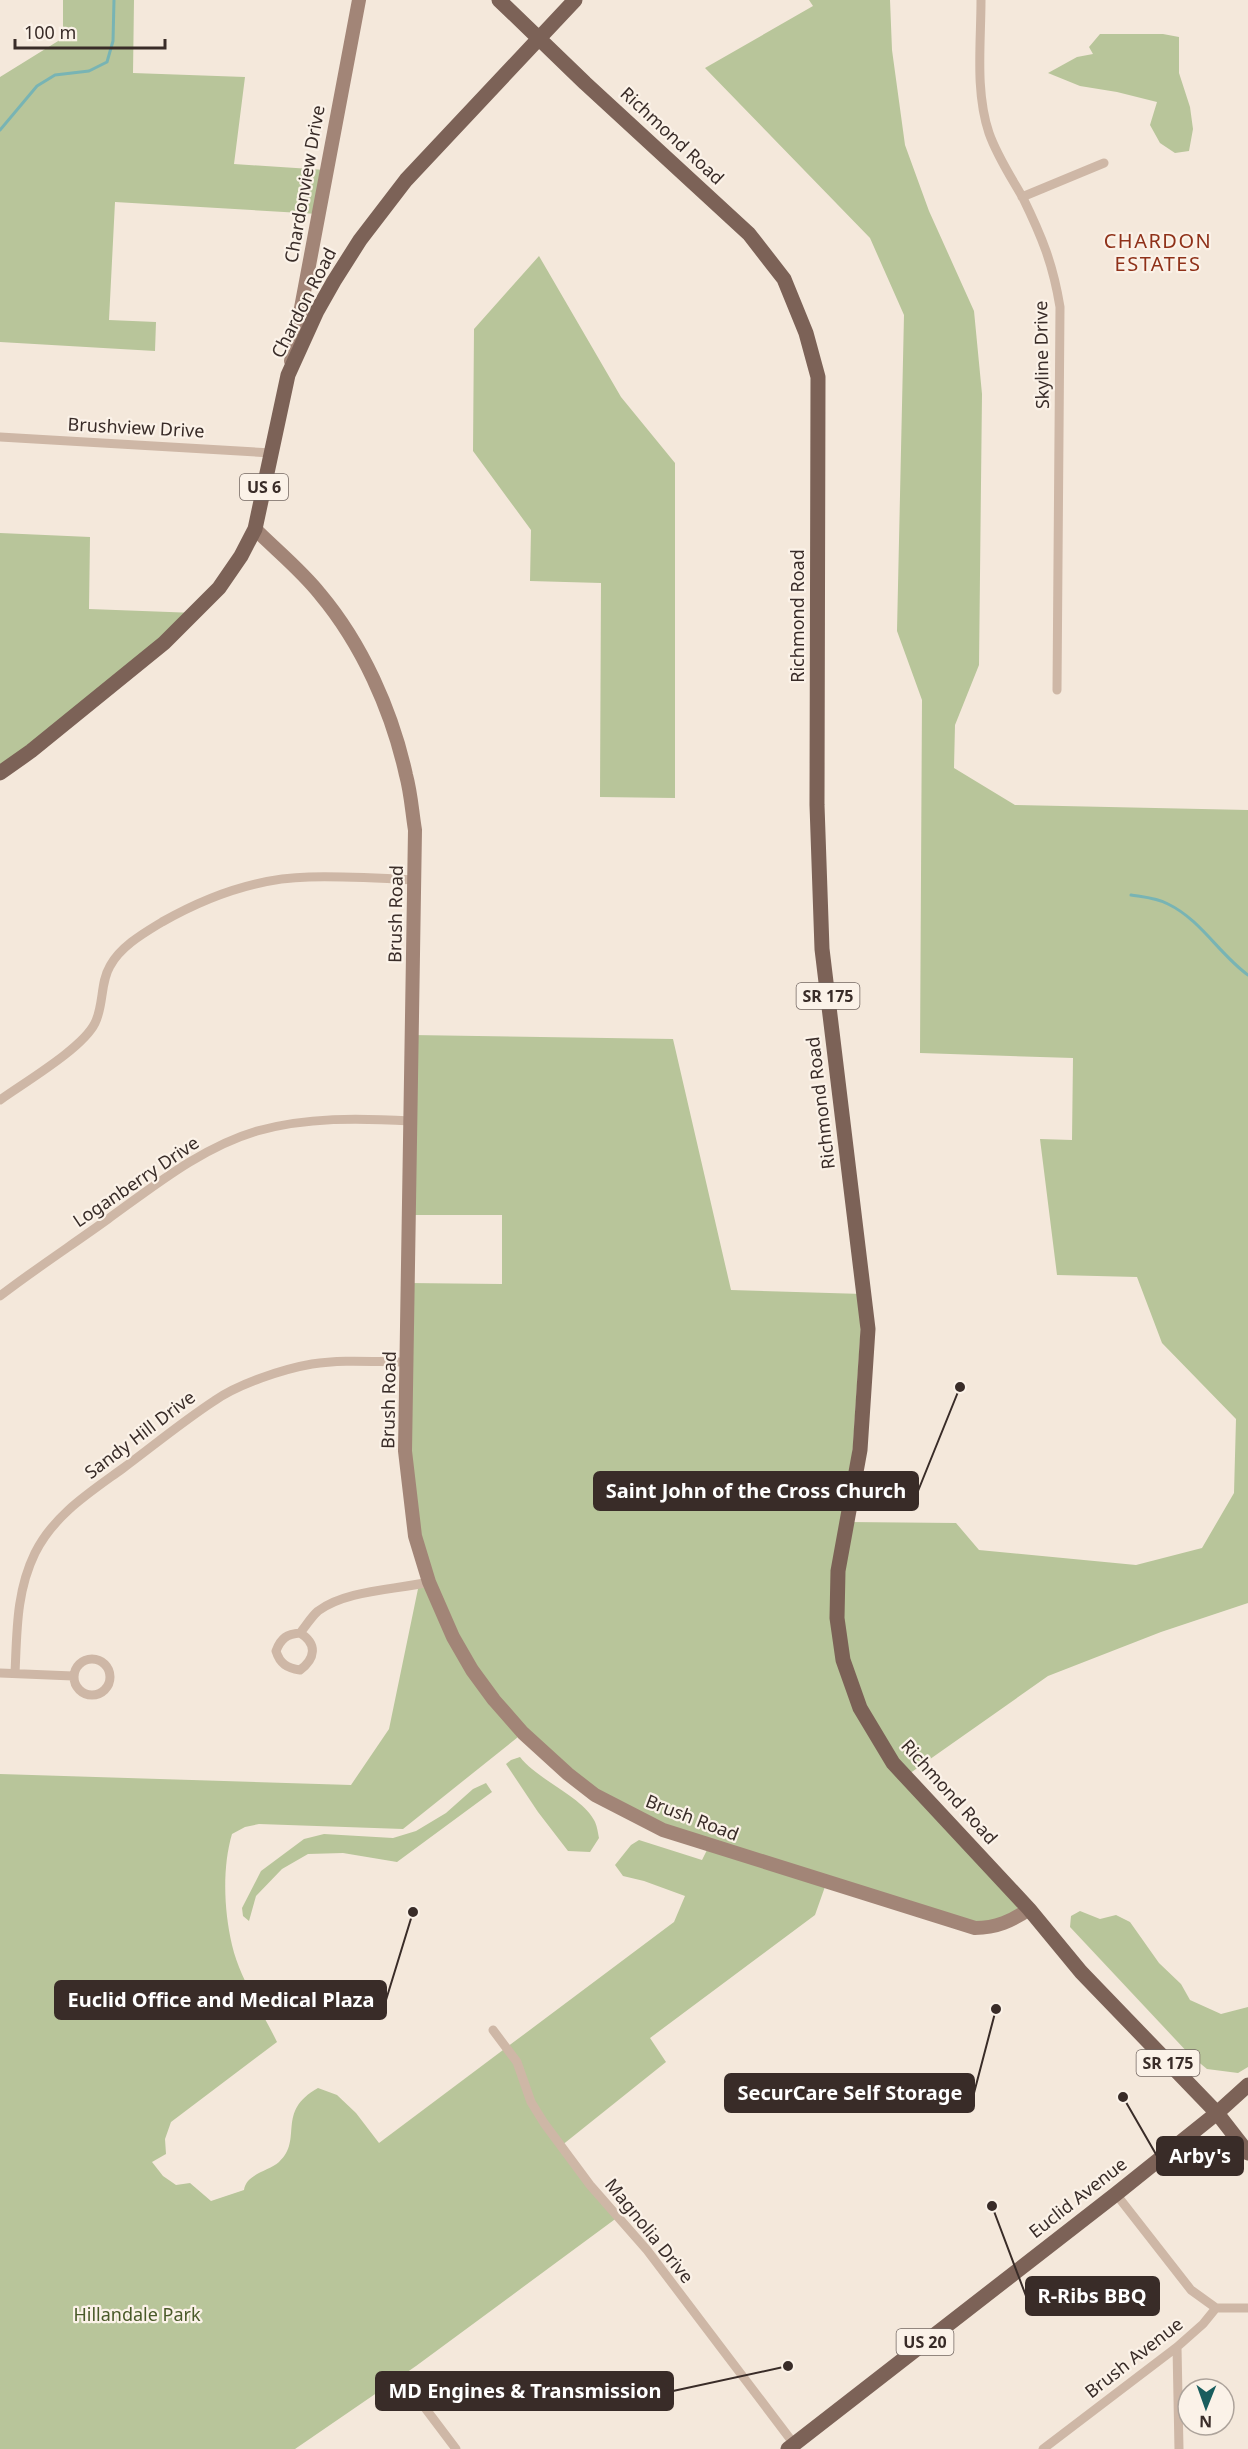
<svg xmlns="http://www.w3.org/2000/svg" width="1248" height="2449" viewBox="0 0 1248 2449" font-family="'Noto Sans',sans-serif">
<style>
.green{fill:#b8c59a;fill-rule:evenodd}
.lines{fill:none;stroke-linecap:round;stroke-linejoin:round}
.stream{stroke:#78b4b4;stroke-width:3}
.street{stroke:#ceb7a6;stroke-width:9}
.secondary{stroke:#a28577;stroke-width:14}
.primary{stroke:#7c6257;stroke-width:15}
.labels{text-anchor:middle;stroke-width:4.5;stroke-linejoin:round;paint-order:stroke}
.shield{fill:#fbf2e8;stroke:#736762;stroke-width:1.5}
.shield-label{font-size:16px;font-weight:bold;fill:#392c28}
.street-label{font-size:18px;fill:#392c28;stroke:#fbf2e8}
.park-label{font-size:18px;fill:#4a5a29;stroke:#fbf2e8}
.neighbourhood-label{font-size:20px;letter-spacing:1.5px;fill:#8f3119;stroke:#fbf2e8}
.leader{fill:none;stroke:#392c28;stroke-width:2}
.callout-dot{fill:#392c28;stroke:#fbf2e8;stroke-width:2}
.callout{fill:#392c28;stroke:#392c28;stroke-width:2}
.callout-label{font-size:20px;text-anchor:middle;font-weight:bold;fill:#fff}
</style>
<rect width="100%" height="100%" fill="#f4e8db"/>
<!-- green -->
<path class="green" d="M 63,0 L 134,0 L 133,73 L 245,77 L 234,164 L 326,170 L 318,214 L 115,202 L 109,320 L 156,322 L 155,351 L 0,342 L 0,77 L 63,38 Z
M 809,0 L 890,0 L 892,50 L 905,145 L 929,211 L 974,311 L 982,394 L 979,665 L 955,725 L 954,768 L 1015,805 L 1248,810 L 1248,1603 L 1161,1632 L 1048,1676 L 906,1776 L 1029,1909 L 988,1928 L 827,1881 L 815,1915 L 650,2038 L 666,2062 L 561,2146 L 618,2217 L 416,2366 L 295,2449 L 0,2449 L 0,1774 L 351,1785 L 389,1729 L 419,1584 L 428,1582 L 409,1499 L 408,1283 L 502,1284 L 502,1215 L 410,1215 L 412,1035 L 673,1039 L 731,1290 L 863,1294 L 848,1522 L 956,1523 L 979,1550 L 1136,1565 L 1202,1548 L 1234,1493 L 1236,1419 L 1162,1343 L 1137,1277 L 1057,1275 L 1040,1139 L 1072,1140 L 1073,1058 L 920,1053 L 922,700 L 897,631 L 904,315 L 870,238 L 705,68 L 813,6 ZM 523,1733 L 595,1795 L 709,1846 L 702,1860 L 639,1840 L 631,1845 L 615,1865 L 623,1876 L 644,1881 L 685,1896 L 674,1922 L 379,2143 L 356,2113 L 337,2095 L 318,2088 C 275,2112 304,2139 279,2162 C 269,2171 246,2174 244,2190 L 211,2201 L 190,2183 L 176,2185 L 163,2176 L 152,2162 L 166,2154 L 165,2139 L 171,2122 L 277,2042 C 262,2011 240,1979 232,1945 C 224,1911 222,1868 232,1834 L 245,1827 L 259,1824 L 403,1829 Z
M 1100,34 L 1163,34 L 1179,37 L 1179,73 L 1190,107 L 1193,129 L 1189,151 L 1175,153 L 1160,143 L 1150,125 L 1157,102 L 1117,92 L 1080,86 L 1048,73 L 1077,57 L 1093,54 L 1089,47 Z
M 539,256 L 621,397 L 675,463 L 675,798 L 600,797 L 601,583 L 530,581 L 531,530 L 473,451 L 474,329 Z
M 0,533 L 90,537 L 89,609 L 196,613 L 0,773 Z
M 520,1757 C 539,1781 581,1796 594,1820 C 597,1825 598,1833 599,1838 L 590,1852 L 568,1851 L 538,1812 L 506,1764 L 511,1760 Z
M 486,1783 L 492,1792 L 397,1862 L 343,1853 L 308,1854 L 282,1869 L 256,1896 L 249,1921 L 243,1916 L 242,1908 L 261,1871 L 304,1839 L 324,1834 L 393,1838 L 416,1831 L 446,1813 L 473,1789 Z
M 1080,1911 L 1100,1919 L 1116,1915 L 1130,1922 L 1159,1963 L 1181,1984 L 1190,2000 L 1221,2014 L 1248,2007 L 1248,2067 L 1238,2073 L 1207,2069 L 1190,2055 L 1070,1927 L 1071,1916 Z"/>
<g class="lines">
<!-- stream -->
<path class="stream" d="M 0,130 L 37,86 L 55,75 L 89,71 L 107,62 L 113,41 L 114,0
M 1131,895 C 1143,897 1157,898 1168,904 C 1201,920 1219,954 1248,975"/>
<!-- street -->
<path class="street" d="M 981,0 C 981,44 975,91 989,133 C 997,156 1011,177 1023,198 C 1042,237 1053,264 1060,307 L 1057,690
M 1022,197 L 1104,163
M 0,437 L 271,453
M 0,1100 C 25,1082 83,1048 95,1023 C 104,1005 100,983 110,966 C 121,946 144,933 162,922 C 206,897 257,878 309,877 C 344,876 379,878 414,880
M 0,1296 C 35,1269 72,1245 108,1219 C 154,1186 202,1147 257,1131 C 307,1117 359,1118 411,1121
M 300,1633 C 318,1644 315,1659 300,1670 C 287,1668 280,1664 276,1651 C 281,1638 287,1634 300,1633 C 306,1626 311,1617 318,1611 C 346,1590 395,1590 429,1582
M74 1677a18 18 0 1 1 36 0a18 18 0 1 1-36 0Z
M 0,1673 L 73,1676
M 15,1673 C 17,1632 16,1592 35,1553 C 54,1515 89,1493 122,1469 C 153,1446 182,1422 214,1401 C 238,1384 283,1369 312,1364 C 343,1359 375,1362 407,1362
M 493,2030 L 517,2062 L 531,2102 L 544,2123 L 590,2185 L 647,2250 L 794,2444
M 1116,2194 L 1191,2290 L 1216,2308
M 1177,2347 L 1179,2449
M 407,2384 L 456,2449
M 1043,2449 L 1177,2347 L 1203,2324 L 1216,2308 L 1248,2308"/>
<!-- secondary -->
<path class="secondary" d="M 291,361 L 359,0
M 255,529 C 276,550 301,570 320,594 C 362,644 392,711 406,775 C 411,793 412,812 415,830 L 405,1451 L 415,1536 L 429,1582 L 453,1637 L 472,1670 L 494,1700 L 523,1733 L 568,1774 L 595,1795 L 663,1830 L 975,1928 C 996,1928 1012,1921 1029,1909"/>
<!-- primary -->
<path class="primary" d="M 499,0 L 585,83 L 749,234 L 784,279 L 806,333 L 818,377 L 817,805 L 822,949 L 868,1329 L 860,1450 L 838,1571 L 837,1618 L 843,1660 L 860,1708 L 893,1763 L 1029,1909 L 1081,1972 L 1217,2113 L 1248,2153
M 0,773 L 31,751 L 164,643 L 219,588 L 241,556 L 255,529 L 288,375 L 317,311 L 334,281 L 360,240 L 406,180 L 575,0
M 788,2449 L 1116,2194 L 1217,2113 L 1248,2085"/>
</g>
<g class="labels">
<!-- shield labels -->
<g class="shield">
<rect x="240" y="474" width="48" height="26" rx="4.5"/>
<rect x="796.5" y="983" width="63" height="26" rx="4.5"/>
<rect x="1136.5" y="2050" width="63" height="26" rx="4.5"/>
<rect x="896.5" y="2329" width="57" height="26" rx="4.5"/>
</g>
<g class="shield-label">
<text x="264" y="493">US 6</text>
<text x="828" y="1002">SR 175</text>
<text x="1168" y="2069">SR 175</text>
<text x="925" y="2348">US 20</text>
</g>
<!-- street labels -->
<g class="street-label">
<text transform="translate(672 136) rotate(43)" y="6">Richmond Road</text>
<text transform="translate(305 184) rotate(-80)" y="6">Chardonview Drive</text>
<text transform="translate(304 303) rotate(-63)" y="6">Chardon Road</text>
<text transform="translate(1042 355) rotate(-91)" y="6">Skyline Drive</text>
<text transform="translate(136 428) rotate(3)" y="6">Brushview Drive</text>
<text transform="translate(798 616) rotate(-90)" y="6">Richmond Road</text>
<text transform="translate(396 914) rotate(-89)" y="6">Brush Road</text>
<text transform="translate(821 1103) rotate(-97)" y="6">Richmond Road</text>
<text transform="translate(136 1182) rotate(-34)" y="6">Loganberry Drive</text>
<text transform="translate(389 1400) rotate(-89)" y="6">Brush Road</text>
<text transform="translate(140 1435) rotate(-37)" y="6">Sandy Hill Drive</text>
<text transform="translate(949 1792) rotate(48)" y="6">Richmond Road</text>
<text transform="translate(692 1818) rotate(21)" y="6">Brush Road</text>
<text transform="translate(1078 2198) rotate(-38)" y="6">Euclid Avenue</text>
<text transform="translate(649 2231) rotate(51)" y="6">Magnolia Drive</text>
<text transform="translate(1134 2358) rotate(-38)" y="6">Brush Avenue</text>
</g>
<!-- park labels -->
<g class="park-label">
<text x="137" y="2321">Hillandale Park</text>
</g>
<!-- neighbourhood labels -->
<g class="neighbourhood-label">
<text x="1158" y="248">CHARDON<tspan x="1158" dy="23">ESTATES</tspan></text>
</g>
</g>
<!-- callouts -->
<path class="leader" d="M960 1387L918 1491M413 1912L386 2000M996 2009L974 2093M1123 2097L1157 2156M992 2206L1026 2296M788 2366L673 2391"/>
<g class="callout-dot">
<circle cx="960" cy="1387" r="6"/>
<circle cx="413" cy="1912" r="6"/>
<circle cx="996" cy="2009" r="6"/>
<circle cx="1123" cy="2097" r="6"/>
<circle cx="992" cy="2206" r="6"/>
<circle cx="788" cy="2366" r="6"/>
</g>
<g class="callout">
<rect x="594" y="1472" width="324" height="38" rx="6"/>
<rect x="55" y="1981" width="331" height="38" rx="6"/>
<rect x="725" y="2074" width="249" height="38" rx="6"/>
<rect x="1157" y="2137" width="86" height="38" rx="6"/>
<rect x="1026" y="2277" width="133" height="38" rx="6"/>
<rect x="376" y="2372" width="297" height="38" rx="6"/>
</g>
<g class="callout-label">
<text x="756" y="1498">Saint John of the Cross Church</text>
<text x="221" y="2007">Euclid Office and Medical Plaza</text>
<text x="850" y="2100">SecurCare Self Storage</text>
<text x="1200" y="2163">Arby's</text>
<text x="1092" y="2303">R-Ribs BBQ</text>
<text x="525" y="2398">MD Engines &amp; Transmission</text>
</g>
<!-- north arrow -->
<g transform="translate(1206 2407) rotate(181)"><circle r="28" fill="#fbf2e8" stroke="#ada39b" stroke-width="1.5"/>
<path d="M0-4.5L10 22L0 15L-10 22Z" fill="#195d5e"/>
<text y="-9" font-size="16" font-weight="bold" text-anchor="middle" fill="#392c28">N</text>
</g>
<!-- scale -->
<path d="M15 39v9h150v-9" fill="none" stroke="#392c28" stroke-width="3"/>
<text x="24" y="39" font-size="18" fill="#392c28" stroke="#fbf2e8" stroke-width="4.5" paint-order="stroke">100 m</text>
</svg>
